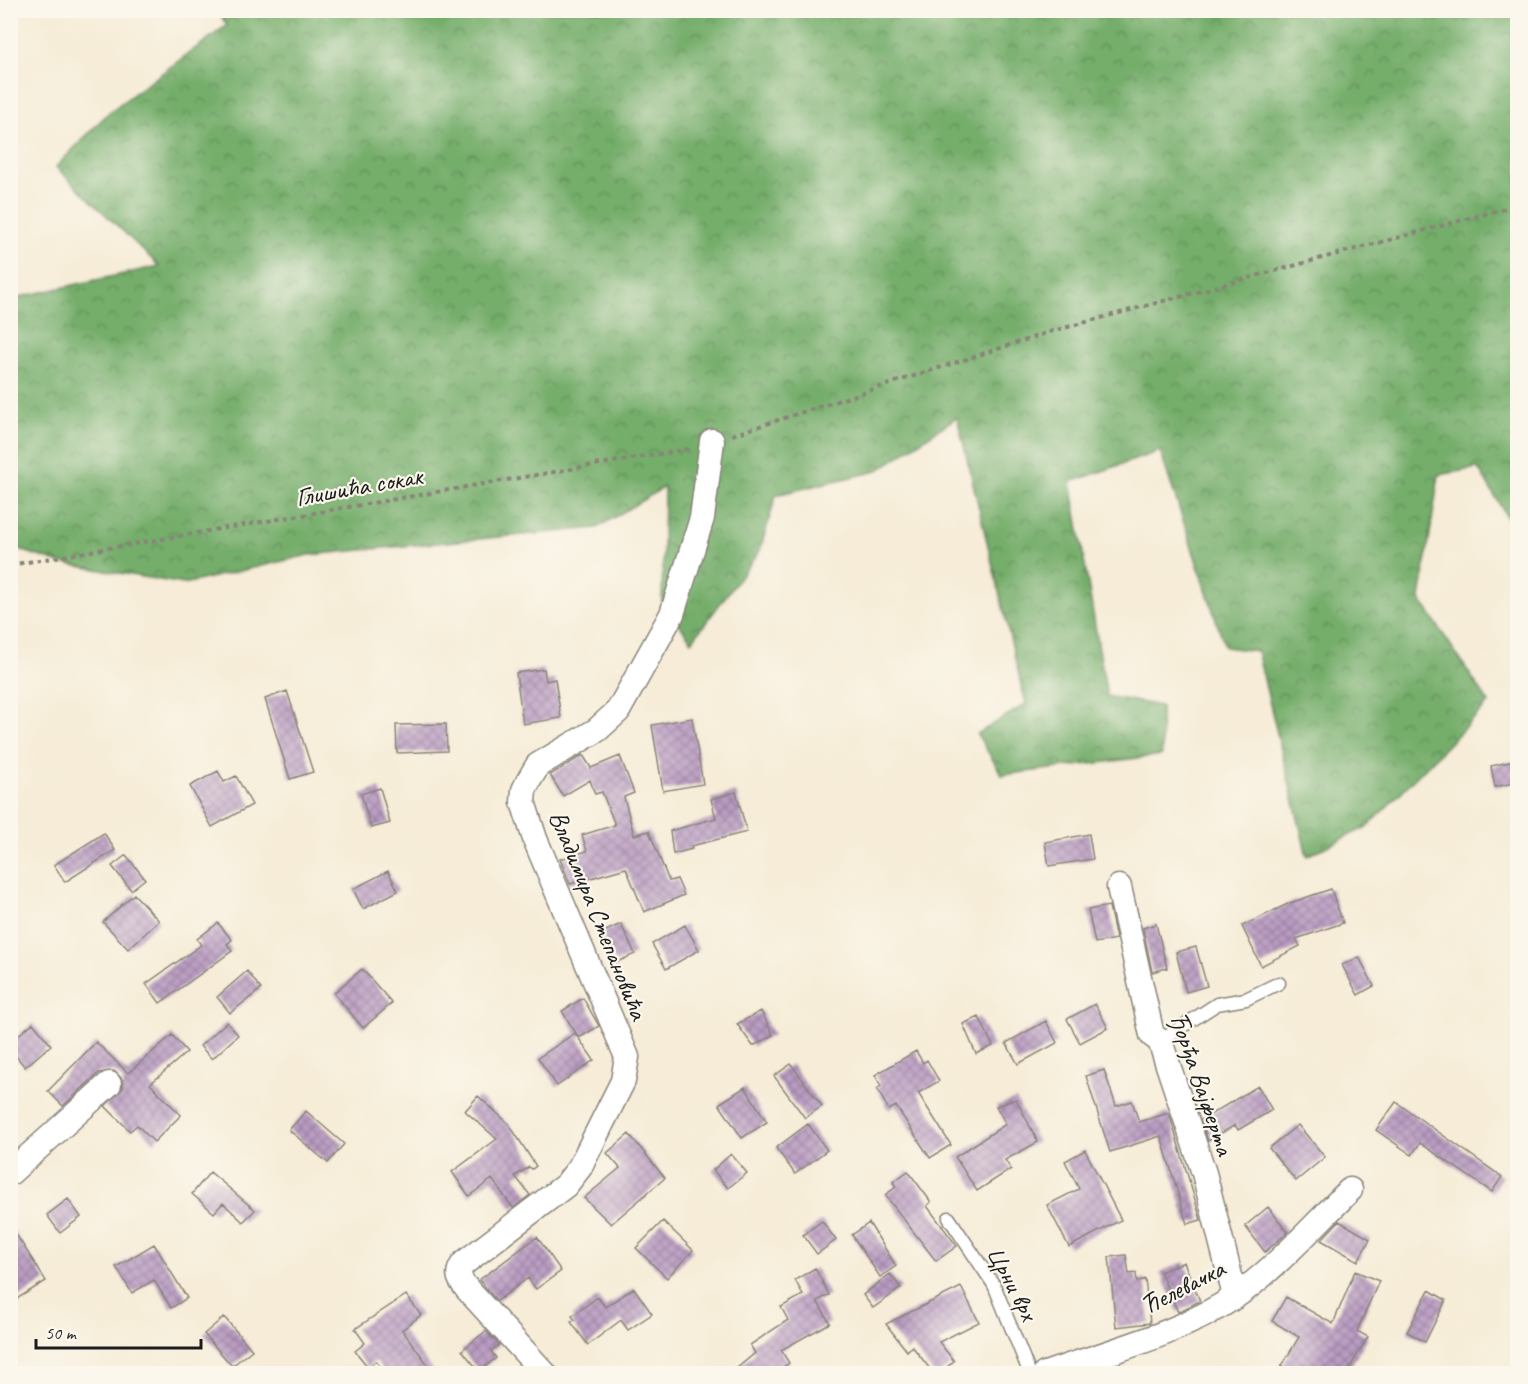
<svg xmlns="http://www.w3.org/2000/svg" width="1528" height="1384" viewBox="0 0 1528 1384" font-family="Caveat,sans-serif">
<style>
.forest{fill:url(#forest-crowns);stroke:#486444;stroke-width:1.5}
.building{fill:url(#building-cross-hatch)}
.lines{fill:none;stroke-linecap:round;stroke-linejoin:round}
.lane-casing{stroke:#89847a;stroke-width:15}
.street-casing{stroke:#89847a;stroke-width:27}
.path{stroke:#89847a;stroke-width:4;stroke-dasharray:4.5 4.5;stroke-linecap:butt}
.lane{stroke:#fff;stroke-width:12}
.street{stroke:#fff;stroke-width:24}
.labels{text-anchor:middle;stroke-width:4.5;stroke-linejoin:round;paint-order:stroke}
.street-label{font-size:26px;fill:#1c1c1c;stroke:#fbf7ec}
</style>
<defs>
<pattern id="forest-crowns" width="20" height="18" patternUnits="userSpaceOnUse" patternTransform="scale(1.5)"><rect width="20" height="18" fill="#75ad6b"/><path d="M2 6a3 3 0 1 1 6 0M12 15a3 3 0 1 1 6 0" fill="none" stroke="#5f8c57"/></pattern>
<pattern id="building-cross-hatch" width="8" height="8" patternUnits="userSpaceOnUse" patternTransform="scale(1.5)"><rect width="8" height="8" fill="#b99bc2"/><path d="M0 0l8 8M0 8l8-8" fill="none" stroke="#967e9d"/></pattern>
</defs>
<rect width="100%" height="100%" fill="#fbf7ec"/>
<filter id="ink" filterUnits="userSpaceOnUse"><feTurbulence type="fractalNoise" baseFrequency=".0167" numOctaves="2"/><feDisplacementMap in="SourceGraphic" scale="12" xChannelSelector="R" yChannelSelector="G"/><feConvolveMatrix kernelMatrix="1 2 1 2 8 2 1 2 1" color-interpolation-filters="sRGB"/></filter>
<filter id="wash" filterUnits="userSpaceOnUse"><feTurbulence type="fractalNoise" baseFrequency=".008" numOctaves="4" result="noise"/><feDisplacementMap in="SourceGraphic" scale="24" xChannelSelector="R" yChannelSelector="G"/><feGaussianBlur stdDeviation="1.35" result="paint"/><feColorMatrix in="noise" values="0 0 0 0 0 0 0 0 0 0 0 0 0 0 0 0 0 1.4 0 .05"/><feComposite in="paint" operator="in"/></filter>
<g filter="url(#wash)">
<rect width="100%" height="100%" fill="#f6ecd7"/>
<!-- forest -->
<path class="forest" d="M 217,11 L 1517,11 L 1517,534 L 1478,468 L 1439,475 L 1420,599 L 1489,703 L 1367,827 L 1307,856 L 1257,651 L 1225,647 L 1160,451 L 1071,482 L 1107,696 L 1161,706 L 1162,755 L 1002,775 L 977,734 L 1026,704 L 957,417 L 877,471 L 776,495 L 760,551 L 692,641 L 662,603 L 664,487 L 597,528 L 309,555 L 184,584 L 60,563 L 11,547 L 10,299 L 159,266 L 56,167 L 109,112 L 227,25 Z"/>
<g id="blocks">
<!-- building -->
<path class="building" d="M 544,669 L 546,681 L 555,679 L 561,718 L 523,724 L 516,673 Z
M 287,691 L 313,772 L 290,779 L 265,699 Z
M 692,718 L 703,784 L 663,791 L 652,725 Z
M 446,724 L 447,751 L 397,753 L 396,725 Z
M 583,755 L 591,768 L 620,756 L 634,793 L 624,797 L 634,835 L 649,831 L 669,881 L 677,879 L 684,895 L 644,912 L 626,868 L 570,884 L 560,859 L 587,851 L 582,835 L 615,825 L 602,792 L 595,794 L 590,780 L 563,796 L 550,775 Z
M 1518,760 L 1518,782 L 1495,787 L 1491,766 Z
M 218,771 L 224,782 L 236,776 L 252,805 L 212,827 L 190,786 Z
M 380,788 L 390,823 L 371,828 L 361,794 Z
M 736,792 L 747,832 L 691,846 L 692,849 L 673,854 L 670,831 L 716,818 L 711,799 Z
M 104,833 L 115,850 L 65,882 L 54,865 Z
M 1089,834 L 1093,859 L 1049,866 L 1045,842 Z
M 126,855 L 145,879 L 131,890 L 112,866 Z
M 388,871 L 398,891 L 363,909 L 353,889 Z
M 1331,889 L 1343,923 L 1296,939 L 1300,946 L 1261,966 L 1242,926 L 1290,903 Z
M 134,894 L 159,921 L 128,949 L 103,922 Z
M 1109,906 L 1116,939 L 1095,943 L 1088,910 Z
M 218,923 L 232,940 L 227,944 L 232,951 L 160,1003 L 146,984 L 201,945 L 197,939 Z
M 621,924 L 635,954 L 615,963 L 601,933 Z
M 1156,924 L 1167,968 L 1152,972 L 1143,928 Z
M 685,925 L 699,950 L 666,969 L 652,944 Z
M 1196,947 L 1207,986 L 1186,992 L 1176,952 Z
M 1359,957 L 1374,986 L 1358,995 L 1342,965 Z
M 362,969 L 392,1003 L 363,1028 L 334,993 Z
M 247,971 L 261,989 L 230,1013 L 217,997 Z
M 583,998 L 599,1026 L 579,1038 L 562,1011 Z
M 1095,1004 L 1108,1028 L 1080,1043 L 1067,1019 Z
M 761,1011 L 773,1035 L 753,1046 L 737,1024 Z
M 979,1017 L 993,1046 L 976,1054 L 963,1024 Z
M 1046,1021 L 1057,1043 L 1018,1064 L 1006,1043 Z
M 227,1022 L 238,1035 L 212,1059 L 200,1046 Z
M 33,1023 L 51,1045 L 25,1067 L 10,1049 L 10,1042 Z
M 575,1033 L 594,1060 L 557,1086 L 538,1058 Z
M 172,1035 L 187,1052 L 150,1084 L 181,1115 L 154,1142 L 137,1125 L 130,1131 L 105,1106 L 123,1088 L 123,1080 L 114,1071 L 99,1073 L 63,1106 L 48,1091 L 96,1042 L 128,1073 Z
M 916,1051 L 923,1063 L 927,1060 L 939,1081 L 918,1093 L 951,1145 L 930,1158 L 896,1106 L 889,1110 L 877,1089 L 881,1086 L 875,1075 Z
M 791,1064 L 822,1106 L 805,1118 L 774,1076 Z
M 1104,1070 L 1116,1106 L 1132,1101 L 1139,1122 L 1169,1113 L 1201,1220 L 1187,1224 L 1161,1136 L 1110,1152 L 1086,1076 Z
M 1258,1086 L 1272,1110 L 1238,1130 L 1235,1125 L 1208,1141 L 1201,1120 Z
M 745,1087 L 767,1122 L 742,1138 L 719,1104 Z
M 478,1096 L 509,1124 L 536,1166 L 532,1169 L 529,1167 L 515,1176 L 530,1195 L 513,1208 L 492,1179 L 469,1196 L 452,1172 L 497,1139 L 465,1111 Z
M 1016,1099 L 1038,1142 L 1005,1160 L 1011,1169 L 977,1191 L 955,1157 L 1006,1124 L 996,1106 Z
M 1396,1102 L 1502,1177 L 1492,1192 L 1420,1143 L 1412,1155 L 1376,1130 Z
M 306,1111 L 344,1144 L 328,1163 L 289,1130 Z
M 808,1124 L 827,1150 L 795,1174 L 776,1148 Z
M 1298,1125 L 1325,1157 L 1296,1181 L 1269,1148 Z
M 629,1134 L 665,1178 L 611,1224 L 584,1198 L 620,1168 L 607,1153 Z
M 1085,1150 L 1121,1220 L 1069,1247 L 1047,1205 L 1079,1189 L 1065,1161 Z
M 731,1154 L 747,1173 L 728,1188 L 713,1170 Z
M 908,1171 L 931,1202 L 927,1206 L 957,1246 L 936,1261 L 885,1195 L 896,1187 L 893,1182 Z
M 210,1172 L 255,1210 L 243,1222 L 223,1203 L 214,1213 L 192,1194 Z
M 68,1199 L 81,1217 L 60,1233 L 47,1215 Z
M 1268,1207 L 1288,1232 L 1265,1252 L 1245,1226 Z
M 663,1221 L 693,1250 L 667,1278 L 636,1248 Z
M 822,1221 L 836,1240 L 817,1254 L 803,1235 Z
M 1339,1221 L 1370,1239 L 1358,1261 L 1321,1240 Z
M 869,1223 L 896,1266 L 880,1277 L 852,1235 Z
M 10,1225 L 46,1281 L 10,1303 Z
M 537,1237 L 561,1271 L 536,1289 L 528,1278 L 497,1301 L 479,1280 Z
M 154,1244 L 187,1298 L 171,1308 L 154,1280 L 132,1293 L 116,1267 Z
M 1126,1255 L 1129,1274 L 1136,1273 L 1137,1282 L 1145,1279 L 1150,1323 L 1116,1327 L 1109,1257 Z
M 1184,1262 L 1200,1301 L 1178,1312 L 1160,1272 Z
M 815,1268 L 829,1295 L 817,1301 L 830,1323 L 781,1350 L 789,1363 L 774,1374 L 730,1374 L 755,1353 L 750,1345 L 788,1320 L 781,1307 L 803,1295 L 795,1280 Z
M 1355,1271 L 1379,1281 L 1357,1331 L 1368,1337 L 1346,1374 L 1277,1374 L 1299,1337 L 1272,1321 L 1286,1297 L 1333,1324 Z
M 890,1274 L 901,1288 L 873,1308 L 863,1295 Z
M 961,1287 L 979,1322 L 939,1342 L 954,1361 L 939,1374 L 934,1374 L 912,1346 L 907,1351 L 886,1324 Z
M 634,1288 L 652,1314 L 628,1330 L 621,1320 L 588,1345 L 571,1322 L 575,1320 L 572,1316 L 598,1297 L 605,1307 Z
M 1429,1290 L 1446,1300 L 1425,1342 L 1407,1332 Z
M 406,1295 L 421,1315 L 402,1330 L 435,1374 L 386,1374 L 376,1361 L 368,1367 L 355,1351 L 365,1343 L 355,1329 Z
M 224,1317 L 252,1350 L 232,1366 L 204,1334 Z
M 486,1331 L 499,1345 L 491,1351 L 496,1358 L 479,1371 L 462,1350 Z"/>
</g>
</g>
<g filter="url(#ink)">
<use href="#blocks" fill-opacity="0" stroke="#89847a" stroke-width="1.5"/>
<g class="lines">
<!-- lane casing -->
<g class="lane-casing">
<path id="lane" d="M 1160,1041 L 1217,1004 L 1246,999 L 1279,983
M 949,1218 L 994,1285 L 1030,1374"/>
</g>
<!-- street casing -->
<g class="street-casing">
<path id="street" d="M 1119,887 L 1152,1035 L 1160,1041 L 1204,1173 L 1235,1296
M 10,1173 L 109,1084
M 545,1374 L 468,1290 C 460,1280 455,1274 464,1263 L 566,1185 L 580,1167 L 623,1081 L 627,1057 L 535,839 L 523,802 L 524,790 L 529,780 L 538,765 L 597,730 L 618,711 L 672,614 L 702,518 L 712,441
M 1045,1374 C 1107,1352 1181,1334 1236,1296 C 1277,1267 1313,1226 1350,1190"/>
</g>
<!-- path -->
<path class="path" d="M 732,435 L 1053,331 L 1518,205
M 10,565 L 688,449"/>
<!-- lane -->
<use href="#lane" class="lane"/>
<!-- street -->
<use href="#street" class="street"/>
</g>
</g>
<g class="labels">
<!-- street labels -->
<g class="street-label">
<text transform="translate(359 486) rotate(-10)" y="9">Глишића сокак</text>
<text transform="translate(599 915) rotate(68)" y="9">Владимира Степановића</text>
<text transform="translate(1202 1083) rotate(71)" y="9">Ђорђа Вајферта</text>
<text transform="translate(1013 1283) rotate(62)" y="9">Црни врх</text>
<text transform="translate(1182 1287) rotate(-27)" y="9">Ћелевачка</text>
</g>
</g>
<!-- margin -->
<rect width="1528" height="1384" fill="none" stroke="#fbf7ec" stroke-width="36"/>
<!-- scale -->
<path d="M36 1339v9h165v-9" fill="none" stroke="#1c1c1c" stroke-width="3"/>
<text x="45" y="1339" font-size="18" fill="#1c1c1c" stroke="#fbf7ec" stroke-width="4.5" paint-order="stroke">50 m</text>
</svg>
